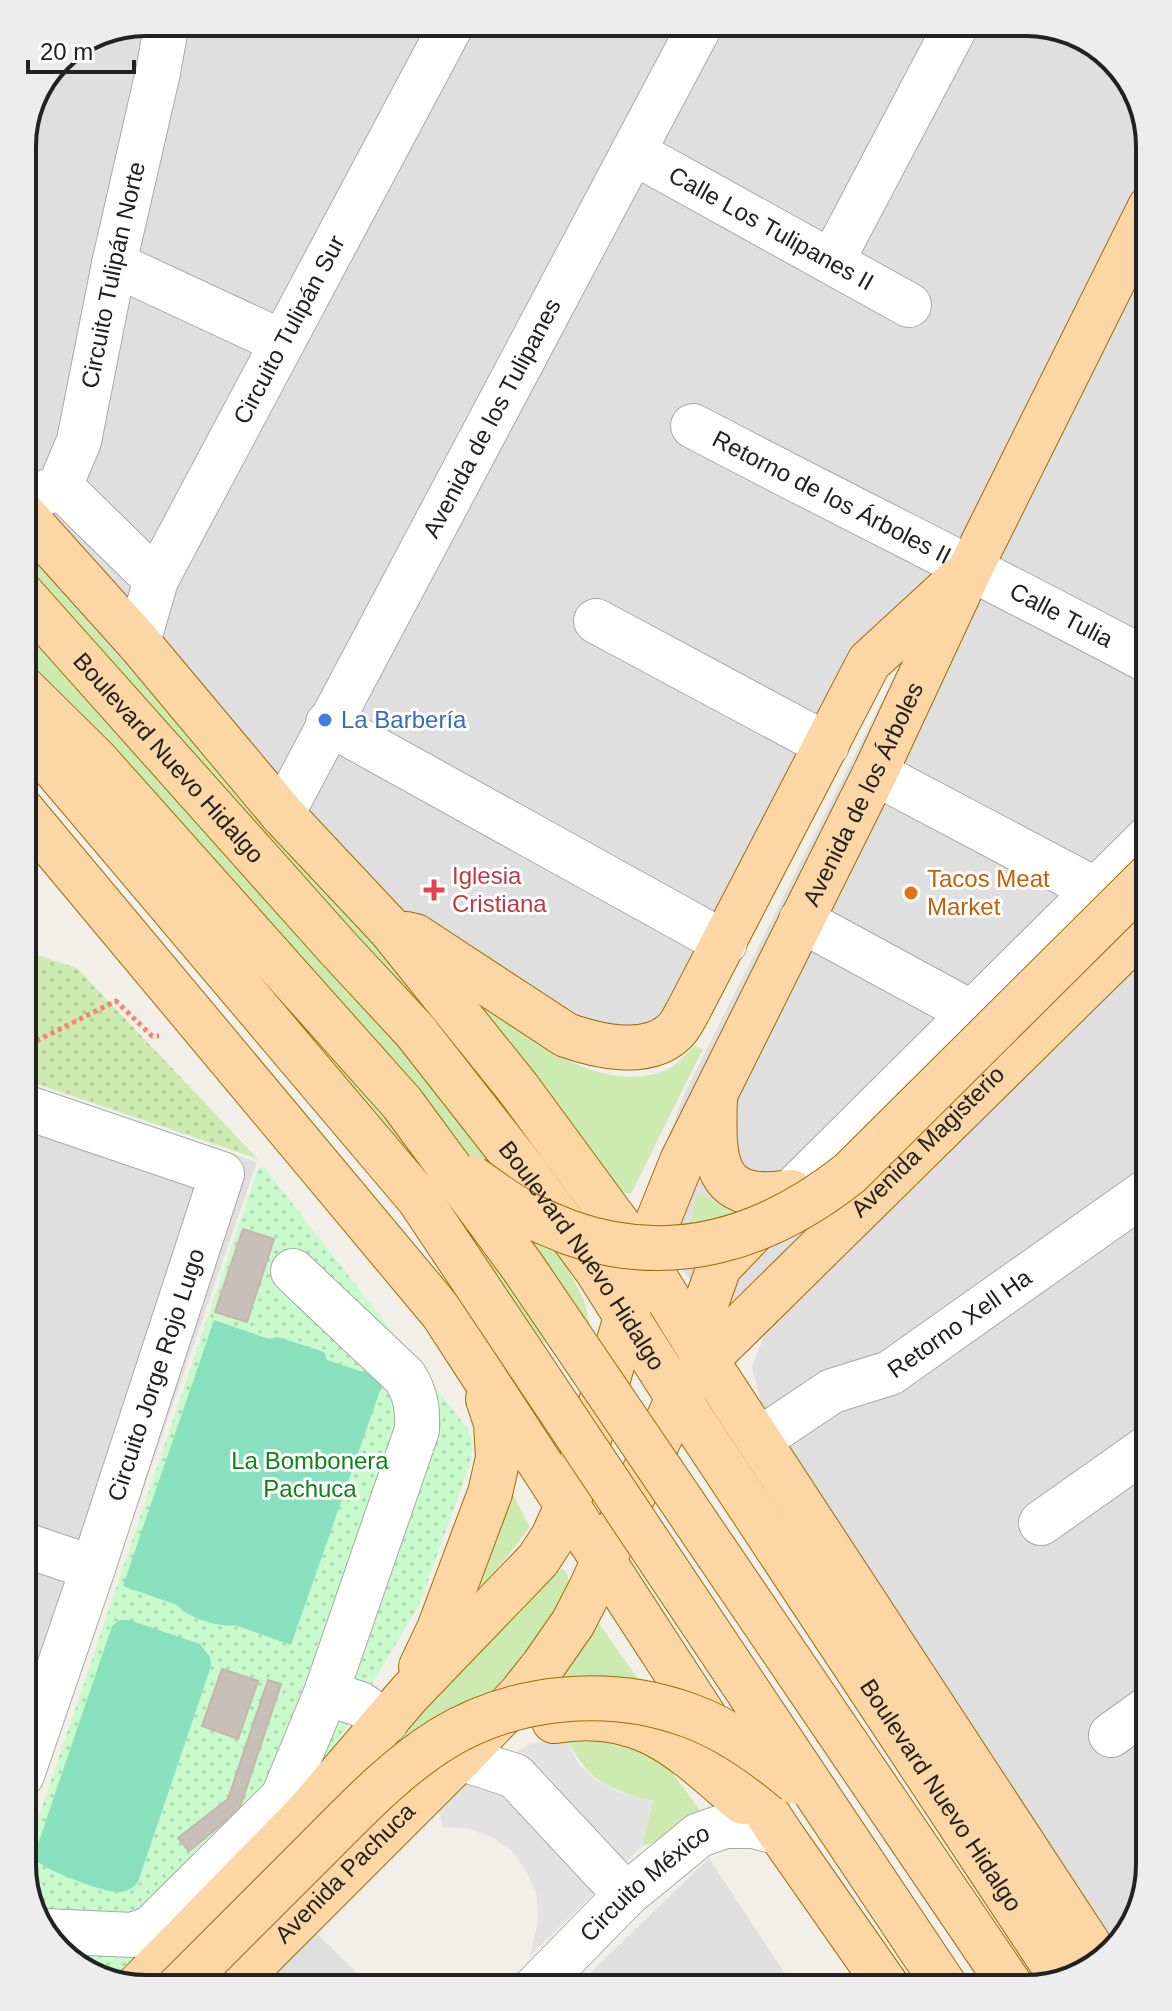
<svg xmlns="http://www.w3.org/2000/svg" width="1172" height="2011" viewBox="0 0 1172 2011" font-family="Helvetica,sans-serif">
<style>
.residential{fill:#e0dfdf}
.grass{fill:url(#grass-dots)}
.park{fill:url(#park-dots)}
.garden{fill:#cdebb0}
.pitch{fill:#88e0be}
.parking{fill:#e2e2e2}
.building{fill:#c7bfb8;stroke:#c4b6ab;stroke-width:2}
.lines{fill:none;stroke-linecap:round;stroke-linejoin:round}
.minor-casing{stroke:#a9a9a9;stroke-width:46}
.major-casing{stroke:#a06b00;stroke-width:46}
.path{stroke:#fa8072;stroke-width:5;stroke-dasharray:4 4;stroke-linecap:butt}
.minor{stroke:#fff;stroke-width:44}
.major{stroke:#fcd6a4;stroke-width:44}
.major-bridge-casing{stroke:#a06b00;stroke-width:46;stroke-linecap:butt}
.major-bridge{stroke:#fcd6a4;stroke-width:44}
.shop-dot{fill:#3f7fe0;stroke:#fff;stroke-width:3}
.health-dot{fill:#e0444e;stroke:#fff;stroke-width:3}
.food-dot{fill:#e8710a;stroke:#fff;stroke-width:3}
.labels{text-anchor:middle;stroke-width:6;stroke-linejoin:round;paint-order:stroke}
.street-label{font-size:24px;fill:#222;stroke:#fff}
.shop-label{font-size:24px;fill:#366cbe;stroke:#fff;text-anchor:start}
.health-label{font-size:24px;fill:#be3a42;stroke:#fff;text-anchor:start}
.food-label{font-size:24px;fill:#c56008;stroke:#fff;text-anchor:start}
.park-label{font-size:24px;fill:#0c8416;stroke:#fff}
.rim{fill:none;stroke:#222;stroke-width:4}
</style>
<defs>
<pattern id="grass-dots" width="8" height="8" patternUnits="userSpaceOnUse" patternTransform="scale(2)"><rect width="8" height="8" fill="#cdebb0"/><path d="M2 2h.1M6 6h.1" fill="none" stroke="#b0c997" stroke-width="1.8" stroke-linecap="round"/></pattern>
<pattern id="park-dots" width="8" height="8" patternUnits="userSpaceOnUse" patternTransform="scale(2)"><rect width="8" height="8" fill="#c8facc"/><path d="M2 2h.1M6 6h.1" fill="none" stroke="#acd6af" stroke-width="1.8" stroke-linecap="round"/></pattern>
</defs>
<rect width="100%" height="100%" fill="#f2efe9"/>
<!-- residential -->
<path class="residential" d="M 146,22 L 1035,22 L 1095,43 L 1137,92 L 1150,146 L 1150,183 L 711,1008 L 658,1068 L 585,1065 L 459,988 L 435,1011 L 22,559 L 22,201 L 43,93 L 59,58 Z
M 1150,200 L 1150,891 L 723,1318 L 639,1219 L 685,1092 L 891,683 Z
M 1150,897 L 1150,1865 L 1129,1934 L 1088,1970 L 793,1529 L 752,1367 L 797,1250 Z
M 22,1082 L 257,1162 L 22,1839 Z
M 709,1858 L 795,1989 L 574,1989 Z
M 315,1932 L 374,1989 L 258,1989 Z"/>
<!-- grass -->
<path class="grass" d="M 22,950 L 77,968 L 258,1159 L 22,1079 Z"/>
<!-- park -->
<path class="park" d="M 264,1167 L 467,1428 L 473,1443 L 470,1464 L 419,1605 L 305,1796 L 120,1983 L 77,1968 L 35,1919 L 22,1866 L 258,1169 Z"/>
<!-- garden -->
<path class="garden" d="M 22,548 L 434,1011 L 589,1210 L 595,1236 L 22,566 Z
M 22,617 L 398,1040 L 559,1253 L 584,1300 L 591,1330 L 560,1348 L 480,1317 L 462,1305 L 387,1191 L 22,679 Z
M 446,975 C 501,1017 590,1101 666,1070 C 676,1066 686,1054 694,1046 L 703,1049 L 631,1194 L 619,1192 Z
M 702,1194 L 738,1217 L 684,1255 L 695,1198 Z
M 509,1487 L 530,1527 L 471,1602 Z
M 562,1568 L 568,1575 L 569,1586 L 554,1615 L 508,1682 L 381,1799 L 355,1774 Z
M 595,1618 L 649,1694 L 536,1706 Z
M 611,1734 L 665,1763 L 700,1810 L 670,1838 L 642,1846 L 653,1801 C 604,1788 588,1781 565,1735 Z"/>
<!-- pitch -->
<path class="pitch" d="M 214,1320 L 269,1339 L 278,1337 L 324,1352 L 327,1360 L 384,1379 L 291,1645 L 235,1625 C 219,1628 188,1618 177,1605 L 123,1586 Z
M 120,1620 L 129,1620 L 200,1644 L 210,1657 L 211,1666 L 138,1882 C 132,1889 125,1893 115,1892 C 98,1890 51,1872 38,1862 L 36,1850 L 112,1626 Z"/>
<!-- parking -->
<path class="parking" d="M 565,1735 L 578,1763 L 596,1780 L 619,1792 L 653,1801 L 642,1846 L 530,1956 L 538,1922 L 537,1895 L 527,1872 L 513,1852 L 492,1837 L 469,1829 L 443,1827 L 436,1802 L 528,1745 Z"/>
<!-- building -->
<path class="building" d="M 243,1229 L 274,1239 L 247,1322 L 215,1312 Z
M 222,1669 L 258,1681 L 238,1739 L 202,1726 Z
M 268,1680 L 281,1684 L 239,1810 L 189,1851 L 178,1838 L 228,1799 Z"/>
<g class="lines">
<!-- minor casing -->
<g class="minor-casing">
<g id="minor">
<path id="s1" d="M 633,152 L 909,305"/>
<path d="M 832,261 L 958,22"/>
<path d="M 114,264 L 282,342"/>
<path id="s2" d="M 693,426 C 845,506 999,581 1150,662"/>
<path d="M 60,486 L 156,580"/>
<path id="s3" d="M 22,503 L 60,486 L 79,441 L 114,264 L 158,72 L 167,22"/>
<path d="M 596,621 L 827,745"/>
<path id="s4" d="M 138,642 L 156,580 L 453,22"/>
<path d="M 328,723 L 725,943"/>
<path d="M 875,773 L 1096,890"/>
<path id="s5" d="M 282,814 L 702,22"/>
<path d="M 801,920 L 972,1013"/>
<path d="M 791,1192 L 1150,836"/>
<path id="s6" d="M 759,1440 L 832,1391 L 890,1373 L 1150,1189"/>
<path d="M 1041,1523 L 1150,1446"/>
<path d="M 22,1544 L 93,1568"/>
<path d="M 326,1693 L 360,1704 L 386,1722"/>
<path d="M 1111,1735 L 1150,1707"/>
<path d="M 460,1758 L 515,1776 L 626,1895"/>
<path id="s7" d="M 22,1775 L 93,1568 L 222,1174 L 22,1106"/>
<path d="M 45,1931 L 133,1935 L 151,1928 L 283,1797 L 326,1693 L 417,1430 C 418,1409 416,1395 405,1377 L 293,1271"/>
<path id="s8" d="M 534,1989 L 626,1895 L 699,1835 L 725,1826 L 753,1826 L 780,1833"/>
</g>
</g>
<!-- major casing -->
<g class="major-casing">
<g id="major">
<path d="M 22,513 L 138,642 L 282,814 L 390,929 L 518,1088 L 643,1258 L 706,1360 L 1099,1960"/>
<path id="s9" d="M 22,594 L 338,948 L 415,1031 L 524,1170 L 596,1269 L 678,1398 L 1063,1980"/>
<path d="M 22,810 L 443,1314 L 780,1833 L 889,1989"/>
<path d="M 406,934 L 415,936 L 566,1035 C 597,1046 647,1058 674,1032 C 680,1027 684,1018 688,1011 L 869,662 L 958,580"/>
<path d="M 715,1098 C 713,1160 712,1205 791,1192"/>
<path d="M 706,1360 L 702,1315 L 719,1267 L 764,1220"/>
<path d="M 421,1667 L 439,1629 L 490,1493 L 498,1458 L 496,1423 L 488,1399"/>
<path d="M 554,1721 C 642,1706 682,1750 743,1802"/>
<path id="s10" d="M 136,1988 L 307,1813 L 409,1694 L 538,1560 L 553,1537 L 567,1506 L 604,1393 L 643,1258 L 682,1161 L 875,773 L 971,567 L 1150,207"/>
<path id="s11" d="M 229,1989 L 460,1758 L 520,1695 L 543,1666 L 573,1623 L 591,1588 L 678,1398 L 706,1360 L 1150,923"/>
</g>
</g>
<!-- path -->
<path class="path" d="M 22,1048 L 116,1001 L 152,1036 L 159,1036"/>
<!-- minor -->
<use href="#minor" class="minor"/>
<!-- major -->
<use href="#major" class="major"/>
<!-- major-bridge casing -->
<g class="major-bridge-casing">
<path id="major-bridge" d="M 22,687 L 96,760 L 402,1103 L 522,1266 L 1013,1989
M 22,730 L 419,1199 L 947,1989
M 472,1178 C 487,1188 502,1200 518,1209 C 533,1219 552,1225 568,1232 C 671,1269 767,1239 850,1173 L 1150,875
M 177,1989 C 223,1943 269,1897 315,1851 C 355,1811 394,1769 442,1739 C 514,1695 609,1686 688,1715 C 728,1729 764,1755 796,1782"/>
</g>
<!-- major-bridge -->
<use href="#major-bridge" class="major-bridge"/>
</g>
<!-- markers -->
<circle class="shop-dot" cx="325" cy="720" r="8"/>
<path class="health-dot" d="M430 878h8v8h8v8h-8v8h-8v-8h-8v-8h8z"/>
<circle class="food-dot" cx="911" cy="893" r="8"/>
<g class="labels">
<!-- street labels -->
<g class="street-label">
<text dy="8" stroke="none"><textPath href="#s1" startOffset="158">Calle Los Tulipanes II</textPath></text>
<text dy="8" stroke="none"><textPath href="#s3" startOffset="260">Circuito Tulipán Norte</textPath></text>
<text dy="8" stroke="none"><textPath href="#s4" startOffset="348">Circuito Tulipán Sur</textPath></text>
<text dy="8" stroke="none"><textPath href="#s5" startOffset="448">Avenida de los Tulipanes</textPath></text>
<text dy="8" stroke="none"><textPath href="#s2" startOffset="156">Retorno de los Árboles II</textPath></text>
<text dy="8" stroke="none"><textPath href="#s2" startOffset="414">Calle Tulia</textPath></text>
<text dy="8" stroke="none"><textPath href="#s9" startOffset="220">Boulevard Nuevo Hidalgo</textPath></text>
<text dy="8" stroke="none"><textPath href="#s10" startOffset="1422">Avenida de los Árboles</textPath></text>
<text dy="8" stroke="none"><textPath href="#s11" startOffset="1110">Avenida Magisterio</textPath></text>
<text dy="8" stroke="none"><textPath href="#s9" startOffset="868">Boulevard Nuevo Hidalgo</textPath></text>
<text dy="8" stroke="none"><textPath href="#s6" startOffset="234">Retorno Xell Ha</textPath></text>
<text dy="8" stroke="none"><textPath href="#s7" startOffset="422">Circuito Jorge Rojo Lugo</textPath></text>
<text dy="8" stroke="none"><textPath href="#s9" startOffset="1516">Boulevard Nuevo Hidalgo</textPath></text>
<text dy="8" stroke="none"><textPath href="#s11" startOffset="164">Avenida Pachuca</textPath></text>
<text dy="8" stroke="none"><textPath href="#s8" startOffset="154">Circuito México</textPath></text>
</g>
<!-- shop labels -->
<g class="shop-label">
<text x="341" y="728">La Barbería</text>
</g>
<!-- health labels -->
<g class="health-label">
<text x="452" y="884">Iglesia<tspan x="452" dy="28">Cristiana</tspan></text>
</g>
<!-- food labels -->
<g class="food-label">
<text x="927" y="887">Tacos Meat<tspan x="927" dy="28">Market</tspan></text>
</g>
<!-- park labels -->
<g class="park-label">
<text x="310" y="1469">La Bombonera<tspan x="310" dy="28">Pachuca</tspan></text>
</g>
</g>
<!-- crop -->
<path d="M0 0H1172V2011H0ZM146 36H1026A110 110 0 0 1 1136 146V1865A110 110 0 0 1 1026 1975H146A110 110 0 0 1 36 1865V146A110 110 0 0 1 146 36Z" fill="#ededed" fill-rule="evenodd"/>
<path class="rim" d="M146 36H1026A110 110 0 0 1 1136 146V1865A110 110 0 0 1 1026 1975H146A110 110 0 0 1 36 1865V146A110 110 0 0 1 146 36Z"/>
<!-- scale -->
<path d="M28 60v12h106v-12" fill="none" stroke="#222222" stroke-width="4"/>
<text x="40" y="60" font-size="24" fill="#222222" stroke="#ffffff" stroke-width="6" paint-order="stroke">20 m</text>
</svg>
